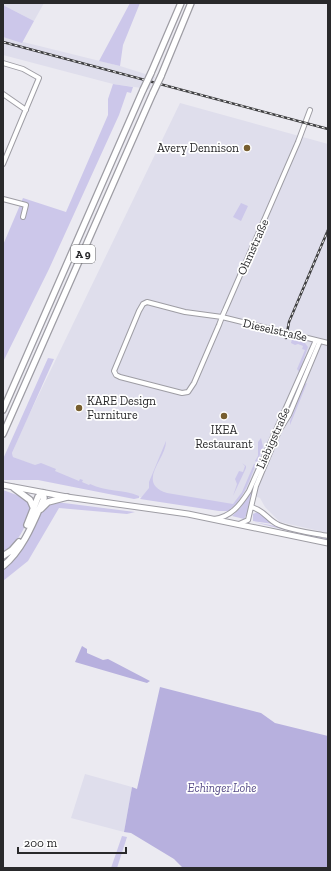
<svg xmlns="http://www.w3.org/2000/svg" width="331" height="871" viewBox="0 0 331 871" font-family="'Zilla Slab',serif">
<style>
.built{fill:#dfdeec}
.green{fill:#ccc7ea}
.forest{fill:#b7b0de}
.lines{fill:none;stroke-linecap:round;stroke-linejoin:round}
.minor-casing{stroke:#9e9da4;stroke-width:6}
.major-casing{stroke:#9e9da4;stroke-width:7}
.highway-casing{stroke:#9e9da4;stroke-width:8}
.minor{stroke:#fff;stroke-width:4}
.major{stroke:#fff;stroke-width:5}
.highway{stroke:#fff;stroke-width:5.5}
.rail-casing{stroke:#3f3f41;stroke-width:2.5}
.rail{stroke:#fff;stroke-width:1;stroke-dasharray:3;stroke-linecap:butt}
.highway-bridge-casing{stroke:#9e9da4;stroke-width:8;stroke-linecap:butt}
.highway-bridge{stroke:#fff;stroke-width:5.5}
.poi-dot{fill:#775e2f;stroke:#fff;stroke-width:1.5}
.labels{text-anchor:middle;stroke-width:3.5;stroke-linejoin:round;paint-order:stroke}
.shield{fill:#fff;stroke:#69696b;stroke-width:1}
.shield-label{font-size:11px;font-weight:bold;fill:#29292b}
.poi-label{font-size:12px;fill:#29292b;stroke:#fff;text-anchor:end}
.street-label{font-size:12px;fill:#29292b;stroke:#fff}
.park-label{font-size:12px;font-style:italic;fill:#584d88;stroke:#fff}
</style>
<rect width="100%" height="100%" fill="#ebeaf1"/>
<!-- built -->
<path class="built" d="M 3,3 L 44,3 L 34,21 L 3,5 Z
M 3,37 L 120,66 L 155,77 L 149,89 L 113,84 L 3,55 Z
M 180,103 L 328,144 L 328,533 L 280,522 L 265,507 L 260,498 L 242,492 L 235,504 L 228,508 L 157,498 L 133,497 L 93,488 L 13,457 L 12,453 L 26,421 Z
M 85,774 L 132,787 L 124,832 L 71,818 Z"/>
<!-- green -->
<path class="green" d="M 130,3 L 140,3 L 123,45 L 120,66 L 99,61 Z
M 3,5 L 34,21 L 22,43 L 3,37 Z
M 113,84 L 133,87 L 131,93 L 127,92 L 119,115 L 49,269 L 3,362 L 3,245 L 23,198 L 66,212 L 108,115 L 108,99 Z
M 241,203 L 248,206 L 241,221 L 233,217 Z
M 292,339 L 305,343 L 308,347 L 301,367 L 310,347 L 300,373 L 297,369 L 305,350 L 302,349 L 303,346 L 298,344 L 295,345 L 291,343 Z
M 48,358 L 54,359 L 12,453 L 13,457 L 35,465 L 41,463 L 56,469 L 55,471 L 79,481 L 80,479 L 83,480 L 82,482 L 89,485 L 90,484 C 106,492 123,489 139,496 L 139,498 L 134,499 L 38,480 L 3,480 L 3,459 Z
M 307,383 L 290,425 L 290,421 L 305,384 Z
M 261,438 L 263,447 L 257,462 L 255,461 L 258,456 L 258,442 Z
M 166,441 C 167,458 135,483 167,493 L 233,504 L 242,492 L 254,464 L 256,464 C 249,481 244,500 228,511 L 219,511 L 140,499 L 149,488 L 149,482 Z
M 242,463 L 246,466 L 246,468 L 233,496 L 237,484 L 235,479 L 239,471 L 243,472 L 245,466 Z
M 3,490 L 25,498 L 31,507 C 27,526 18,543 3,554 Z
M 252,491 L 248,512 L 244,519 L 232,516 L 241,507 Z
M 56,502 L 135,512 L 127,514 L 59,508 L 28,561 L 3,581 L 3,568 L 40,513 L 48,504 Z
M 257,512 L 259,512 L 273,524 L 253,521 L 253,514 Z
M 254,522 C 279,526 303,533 328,538 L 328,541 Z
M 122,836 L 127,837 L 117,868 L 111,868 Z"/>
<!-- forest -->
<path class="forest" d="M 82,646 L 87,649 L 87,653 L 103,660 L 108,659 L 150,681 L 147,683 L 75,662 Z
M 160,687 L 261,713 L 275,723 L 328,736 L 328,868 L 183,868 L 174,859 L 131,833 L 124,832 L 132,787 L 137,789 Z"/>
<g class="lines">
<!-- minor casing -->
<g class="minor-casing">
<path id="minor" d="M 3,63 L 23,69 L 39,78 L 3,164
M 3,94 L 26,110
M 310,110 L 298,142 L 225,310 C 223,314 221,320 219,325 L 194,383 L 188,392 L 182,393 L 120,377 L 116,375 L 114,371 L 139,311 L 143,304 L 147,302 L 185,312 L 222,317 L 328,343
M 3,199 L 26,205 L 23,217
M 251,507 C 265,510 267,520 279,525 C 294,531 312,533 328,536
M 214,519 C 231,517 240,505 249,491 L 316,340
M 239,524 L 248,520 L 256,486 L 279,431 L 289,415 L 320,341"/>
</g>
<!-- major casing -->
<g class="major-casing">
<path id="major" d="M 3,485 L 67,497 L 188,514 L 328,543"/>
</g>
<!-- highway casing -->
<g class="highway-casing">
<path id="highway" d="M 151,73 L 181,3
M 161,76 L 191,3
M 3,410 L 143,90
M 3,434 L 153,93
M 14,488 L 30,500 L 34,509
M 41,509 L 48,502 L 67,497
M 27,525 L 38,497 L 43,493
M 3,556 L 12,550 L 19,542
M 3,566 C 23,550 34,521 44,498 L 43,493"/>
</g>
<!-- minor -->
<use href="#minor" class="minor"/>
<!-- major -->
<use href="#major" class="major"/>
<!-- highway -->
<use href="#highway" class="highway"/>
<!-- rail casing -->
<g class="rail-casing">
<path id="rail" d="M 3,42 L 328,129
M 286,338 L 289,322 L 328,230"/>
</g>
<!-- rail -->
<use href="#rail" class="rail"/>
<!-- highway-bridge casing -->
<g class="highway-bridge-casing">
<path id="highway-bridge" d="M 143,90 L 151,73
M 153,93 L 161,76"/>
</g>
<!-- highway-bridge -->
<use href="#highway-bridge" class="highway-bridge"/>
</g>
<!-- markers -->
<g class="poi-dot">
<circle cx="247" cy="148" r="4"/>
<circle cx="79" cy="408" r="4"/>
<circle cx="224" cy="416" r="4"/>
</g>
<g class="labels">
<!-- shield labels -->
<rect class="shield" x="71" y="245" width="24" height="18" rx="3"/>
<g class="shield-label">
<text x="83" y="258">A 9</text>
</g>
<!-- poi labels -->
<g class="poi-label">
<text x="239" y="152">Avery Dennison</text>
<text x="87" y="405" text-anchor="start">KARE Design<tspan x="87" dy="14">Furniture</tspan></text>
<text x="224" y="434" text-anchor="middle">IKEA<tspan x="224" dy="14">Restaurant</tspan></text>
</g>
<!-- street labels -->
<g class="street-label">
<text transform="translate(253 247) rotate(-66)" y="4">Ohmstraße</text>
<text transform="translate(275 330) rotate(13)" y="4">Dieselstraße</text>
<text transform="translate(273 438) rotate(-66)" y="4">Liebigstraße</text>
</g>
<!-- park labels -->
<g class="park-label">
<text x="222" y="792">Echinger Lohe</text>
</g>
</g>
<!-- border -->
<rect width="331" height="871" fill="none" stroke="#29292b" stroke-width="8"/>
<!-- scale -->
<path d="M18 847v6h108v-6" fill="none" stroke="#29292b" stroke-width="2"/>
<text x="24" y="847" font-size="12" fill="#29292b" stroke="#ffffff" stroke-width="3" paint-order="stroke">200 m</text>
</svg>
